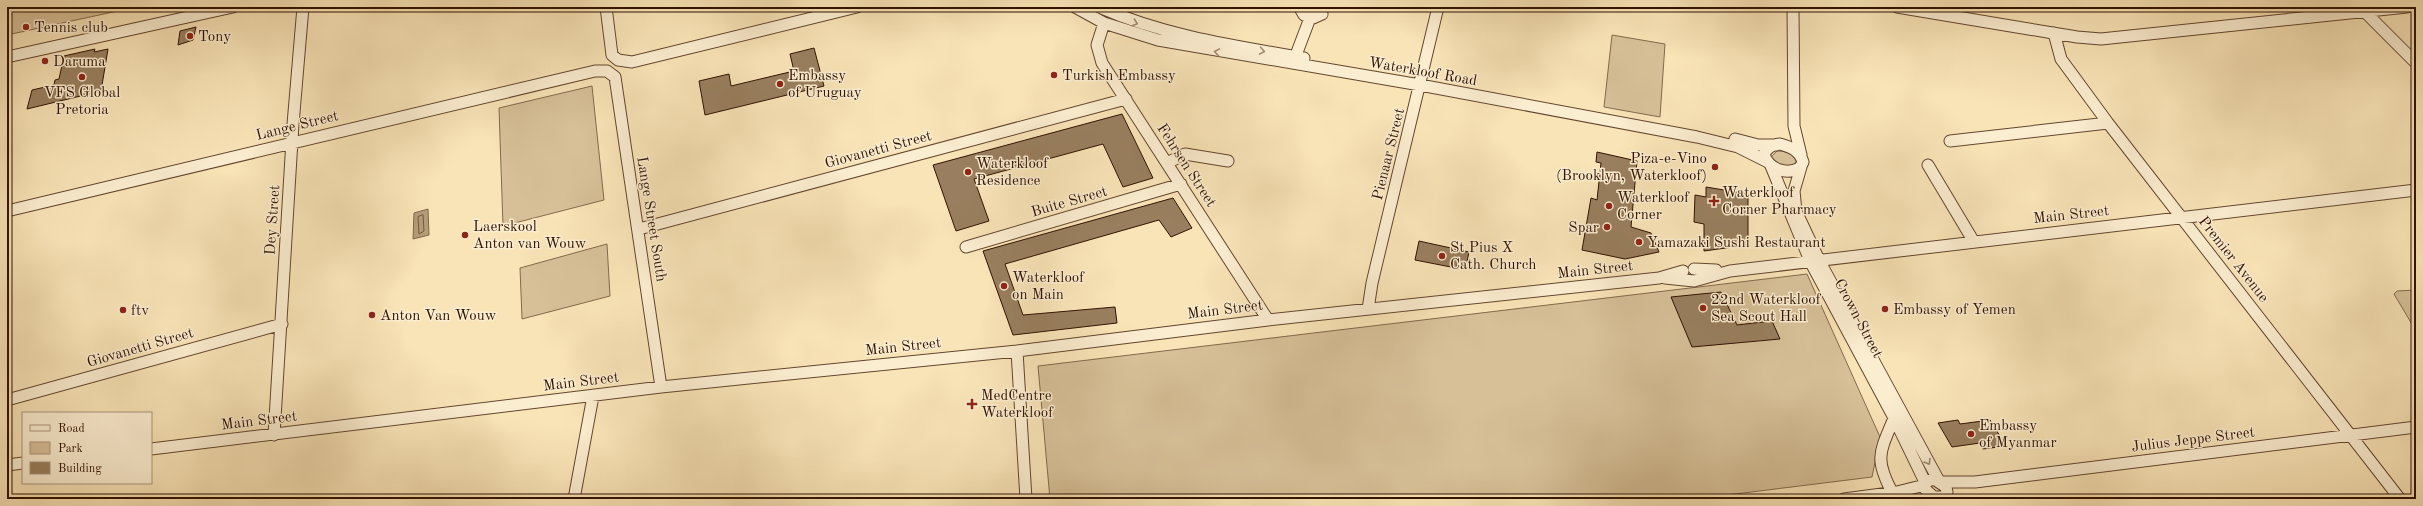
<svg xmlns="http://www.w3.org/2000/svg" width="2423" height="506" viewBox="0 0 2423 506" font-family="'Old Standard TT',serif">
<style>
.green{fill:#d7c098;stroke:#84694c}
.water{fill:#b59d79;stroke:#806549}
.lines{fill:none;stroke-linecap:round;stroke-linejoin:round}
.shore{stroke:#73583c;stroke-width:1}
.building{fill:#997f5f;stroke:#311200}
.minor-casing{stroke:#63462e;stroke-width:13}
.minor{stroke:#fbedd0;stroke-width:11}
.oneway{stroke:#a08a72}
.poi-dot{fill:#8f2418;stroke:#fbedd0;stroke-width:1.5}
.labels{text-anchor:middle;stroke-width:3;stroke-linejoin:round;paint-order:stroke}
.poi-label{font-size:15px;fill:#311200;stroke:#fbedd0;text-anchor:start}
.street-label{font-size:15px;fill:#311200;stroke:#fbedd0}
</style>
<rect width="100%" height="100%" fill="#f9e4b7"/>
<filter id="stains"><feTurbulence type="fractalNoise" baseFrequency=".005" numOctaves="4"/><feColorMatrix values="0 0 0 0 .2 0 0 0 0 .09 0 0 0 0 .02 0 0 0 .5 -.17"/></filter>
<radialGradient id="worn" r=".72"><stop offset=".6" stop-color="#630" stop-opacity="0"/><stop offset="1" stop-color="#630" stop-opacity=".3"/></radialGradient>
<!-- green -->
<path class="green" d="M 10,7 L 136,7 L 7,35 L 7,19 Z
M 1612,35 L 1665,44 L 1660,117 L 1604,107 Z
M 592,86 L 604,200 L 503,226 L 499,108 Z
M 1777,151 C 1785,151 1793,153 1796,161 L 1794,166 L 1780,167 L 1771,157 Z
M 607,244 L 610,296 L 522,319 L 520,268 Z
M 1807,274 L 1880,437 L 1872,477 L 1695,499 L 1050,499 L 1038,366 Z
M 2416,290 L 2416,331 L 2394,294 L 2397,291 Z"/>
<!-- water -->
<path class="water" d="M 428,209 L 429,235 L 413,239 L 414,213 Z"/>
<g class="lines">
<!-- shore -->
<path class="shore" d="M 423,215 L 424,231 L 419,234 L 418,217 Z"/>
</g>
<!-- building -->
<path class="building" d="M 196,27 L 193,40 L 178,45 L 180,31 Z
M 814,48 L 824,86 L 705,115 L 699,81 L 729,74 L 731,86 L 794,71 L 790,54 Z
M 95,49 L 94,52 L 108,49 L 101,91 L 27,109 L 32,90 L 54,85 L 55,80 L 59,79 L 64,56 Z
M 1122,114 L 1153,178 L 1123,187 L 1103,144 L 974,179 L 989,221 L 956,231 L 933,165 Z
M 1597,152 L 1637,161 L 1631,227 L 1651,233 L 1659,252 L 1625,259 L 1582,250 L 1591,198 L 1597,200 L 1601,163 L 1596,162 Z
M 1706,187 L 1748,194 L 1748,245 L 1704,251 L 1704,224 L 1694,222 L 1695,195 L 1706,197 Z
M 1173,198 L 1192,228 L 1171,237 L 1159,220 L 1005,264 L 1023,315 L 1115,307 L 1117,323 L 1013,335 L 983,251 Z
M 1419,241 L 1469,252 L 1466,267 L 1457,265 L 1456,268 L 1415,260 Z
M 1721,292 L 1737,325 L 1772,321 L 1780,339 L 1692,347 L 1671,297 Z
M 1958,420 L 1960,424 L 1990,420 L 2006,446 L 1983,449 L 1980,443 L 1952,447 L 1938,423 Z"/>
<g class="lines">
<!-- minor casing -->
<g class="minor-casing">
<path id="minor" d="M 606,7 L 612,55 L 618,60 L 632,62 L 857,7
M 1075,7 L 1104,23 L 1158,40 L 1420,85 L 1697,137 L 1738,147 L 1768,162
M 1099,7 C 1165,36 1234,46 1304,58
M 1303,7 L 1301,10 L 1304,15 L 1313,18 L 1322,14 L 1320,7
M 1793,7 L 1794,126 L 1801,155
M 1897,7 L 2077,37 L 2101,39 L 2407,7
M 2364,11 L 2416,63
M 1104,23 L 1097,45 L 1102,63 L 1268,320
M 2054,33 L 2061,59 L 2108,123 L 2400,499
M 7,57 L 233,7
M 1293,63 L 1310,18
M 1735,139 L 1758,145 L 1776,145
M 1950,141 L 2108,123
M 1780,144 C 1791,147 1800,151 1803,162 L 1800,168 C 1786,175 1770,170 1764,155 C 1767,147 1772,145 1780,144 Z
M 1167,163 L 1185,154 L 1228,161
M 1928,165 L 1974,242
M 1771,166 L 1811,263 L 1894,418 L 1925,482
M 1801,167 L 1794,191 L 1796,211 L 1820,262 L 1939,481
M 7,211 L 595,71 L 607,71 L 615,77 L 661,387
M 639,229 L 1126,99
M 966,247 L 1181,184
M 1694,269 L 1716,270
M 1665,278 L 1694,281 L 1730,271 L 2416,190
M 1368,309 L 1372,283 L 1438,7
M 1017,351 L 1026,499
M 7,400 L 282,324
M 274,435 L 293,124 L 303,7
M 151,449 L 661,387 L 1017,351 L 1268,320 L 1659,278 L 1683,271
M 7,465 L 23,463
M 1934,479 L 1946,487 L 1947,492 L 1944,497 L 1934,497 L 1925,489 L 1925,482 Z
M 1942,482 L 1975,482 L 2416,427
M 1892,492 C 1874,458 1880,452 1894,418 L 1899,418
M 574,499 L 593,396
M 1844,499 L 1897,492 L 1925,485"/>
</g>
<!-- minor -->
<use href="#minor" class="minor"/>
</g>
<!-- one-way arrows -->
<defs><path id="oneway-chevron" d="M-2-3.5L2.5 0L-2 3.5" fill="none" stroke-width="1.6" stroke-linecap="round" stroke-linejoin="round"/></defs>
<g class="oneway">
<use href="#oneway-chevron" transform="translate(1135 23) rotate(19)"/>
<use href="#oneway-chevron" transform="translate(1262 51) rotate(10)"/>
<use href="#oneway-chevron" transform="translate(1217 52) rotate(-170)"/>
<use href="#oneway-chevron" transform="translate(1928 462) rotate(59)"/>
</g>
<!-- markers -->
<g class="poi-dot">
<circle cx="26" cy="27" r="4"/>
<circle cx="190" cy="36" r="4"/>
<circle cx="45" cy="61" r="4"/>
<circle cx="1054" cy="75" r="4"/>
<circle cx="82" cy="77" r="4"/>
<circle cx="780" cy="84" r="4"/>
<circle cx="1715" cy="167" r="4"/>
<circle cx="968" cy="172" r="4"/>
<path d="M1712 195h4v4h4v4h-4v4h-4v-4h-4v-4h4z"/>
<circle cx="1609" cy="206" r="4"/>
<circle cx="1607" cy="227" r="4"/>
<circle cx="465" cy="235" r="4"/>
<circle cx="1639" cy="242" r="4"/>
<circle cx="1442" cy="256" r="4"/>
<circle cx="1004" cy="286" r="4"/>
<circle cx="1703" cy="308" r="4"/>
<circle cx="1885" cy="309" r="4"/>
<circle cx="123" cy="310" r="4"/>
<circle cx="372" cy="315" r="4"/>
<path d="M970 398h4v4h4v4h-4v4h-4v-4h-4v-4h4z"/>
<circle cx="1971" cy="434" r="4"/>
</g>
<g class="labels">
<!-- poi labels -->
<g class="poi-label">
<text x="34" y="32">Tennis club</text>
<text x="198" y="41">Tony</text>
<text x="53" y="66">Daruma</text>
<text x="788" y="80">Embassy<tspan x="788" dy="17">of Uruguay</tspan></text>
<text x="1062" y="80">Turkish Embassy</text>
<text x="82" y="97" text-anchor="middle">VFS Global<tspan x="82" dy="17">Pretoria</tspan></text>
<text x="1707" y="163" text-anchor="end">Piza-e-Vino<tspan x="1707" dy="17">(Brooklyn, Waterkloof)</tspan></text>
<text x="976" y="168">Waterkloof<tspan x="976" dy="17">Residence</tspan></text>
<text x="1722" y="197">Waterkloof<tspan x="1722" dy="17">Corner Pharmacy</tspan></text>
<text x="1617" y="202">Waterkloof<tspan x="1617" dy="17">Corner</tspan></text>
<text x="473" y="231">Laerskool<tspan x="473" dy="17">Anton van Wouw</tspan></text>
<text x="1599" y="232" text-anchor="end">Spar</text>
<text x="1647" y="247">Yamazaki Sushi Restaurant</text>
<text x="1450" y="252">St Pius X<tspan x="1450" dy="17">Cath. Church</tspan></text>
<text x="1012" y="282">Waterkloof<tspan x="1012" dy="17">on Main</tspan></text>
<text x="1711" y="304">22nd Waterkloof<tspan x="1711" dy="17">Sea Scout Hall</tspan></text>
<text x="1893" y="314">Embassy of Yemen</text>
<text x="131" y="315">ftv</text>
<text x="380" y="320">Anton Van Wouw</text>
<text x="981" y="400">MedCentre<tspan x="981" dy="17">Waterkloof</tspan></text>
<text x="1979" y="430">Embassy<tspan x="1979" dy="17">of Myanmar</tspan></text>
</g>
<!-- street labels -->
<g class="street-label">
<text transform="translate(1423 71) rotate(10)" y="5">Waterkloof Road</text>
<text transform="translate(297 125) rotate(-14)" y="5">Lange Street</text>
<text transform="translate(878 149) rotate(-15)" y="5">Giovanetti Street</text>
<text transform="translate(1388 154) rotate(-76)" y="5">Pienaar Street</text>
<text transform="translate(1187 165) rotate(57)" y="5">Fehrsen Street</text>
<text transform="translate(1069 201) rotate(-16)" y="5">Buite Street</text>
<text transform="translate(2071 214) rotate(-6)" y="5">Main Street</text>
<text transform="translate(652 219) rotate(81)" y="5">Lange Street South</text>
<text transform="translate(272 220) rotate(-86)" y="5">Dey Street</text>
<text transform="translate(2234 259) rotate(52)" y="5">Premier Avenue</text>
<text transform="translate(1595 269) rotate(-6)" y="5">Main Street</text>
<text transform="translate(1225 309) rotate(-7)" y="5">Main Street</text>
<text transform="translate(1859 318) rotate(62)" y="5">Crown Street</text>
<text transform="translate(903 346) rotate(-6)" y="5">Main Street</text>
<text transform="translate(140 347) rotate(-16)" y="5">Giovanetti Street</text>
<text transform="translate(581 381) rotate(-7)" y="5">Main Street</text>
<text transform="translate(259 420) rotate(-7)" y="5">Main Street</text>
<text transform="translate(2193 439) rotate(-7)" y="5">Julius Jeppe Street</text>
</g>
</g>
<!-- margin -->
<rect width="2423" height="506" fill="none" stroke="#f9e4b7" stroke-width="24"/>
<rect x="8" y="8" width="2407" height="490" fill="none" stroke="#311200" stroke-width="2"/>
<rect x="12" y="12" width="2399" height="482" fill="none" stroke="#311200"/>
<!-- legend -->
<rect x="22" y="412" width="130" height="72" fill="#fbedd0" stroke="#aa957d"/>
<rect x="30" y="425" width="20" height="6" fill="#fbedd0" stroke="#aa957d"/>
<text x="58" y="432" font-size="12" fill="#311200">Road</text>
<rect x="30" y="442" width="20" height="12" fill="#d7c098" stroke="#aa957d"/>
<text x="58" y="452" font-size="12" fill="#311200">Park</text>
<rect x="30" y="462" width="20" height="12" fill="#997f5f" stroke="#aa957d"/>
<text x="58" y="472" font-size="12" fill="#311200">Building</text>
<rect width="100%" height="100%" filter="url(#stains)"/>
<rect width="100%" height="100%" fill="url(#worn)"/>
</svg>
